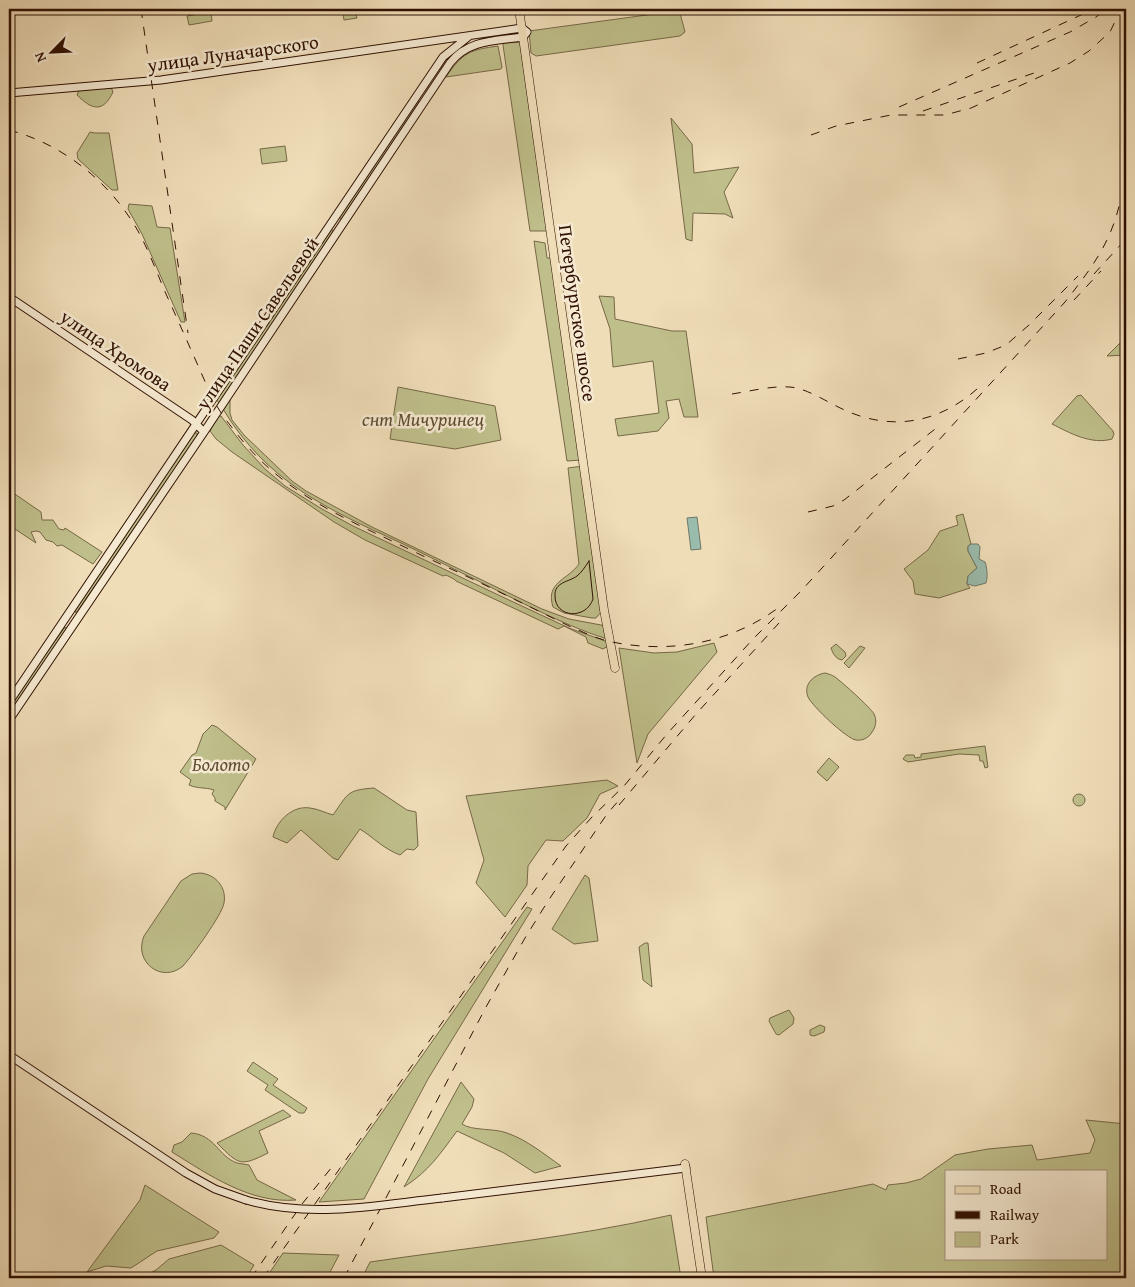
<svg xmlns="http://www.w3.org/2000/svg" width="1135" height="1287" viewBox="0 0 1135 1287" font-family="'Gentium Book Plus',serif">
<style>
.green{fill:#bfbf8b;stroke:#776846;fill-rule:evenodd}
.water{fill:#9abcad;stroke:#6f7768}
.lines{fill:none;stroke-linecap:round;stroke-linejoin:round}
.secondary-casing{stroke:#2f1001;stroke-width:9}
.primary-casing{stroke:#2f1001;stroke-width:9}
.secondary{stroke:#f5e9d1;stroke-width:7}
.primary{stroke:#efddb8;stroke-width:8}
.tram{stroke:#2f1001;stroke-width:1}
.rail{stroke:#2f1001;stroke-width:1;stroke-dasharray:9 9;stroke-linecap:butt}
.secondary-bridge-casing{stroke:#2f1001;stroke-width:9;stroke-linecap:butt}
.secondary-bridge{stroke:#f5e9d1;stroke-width:7}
.labels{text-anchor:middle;stroke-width:5;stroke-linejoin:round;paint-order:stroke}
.street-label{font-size:19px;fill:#2f1001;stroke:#f5e9d1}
.park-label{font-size:19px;font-style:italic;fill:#614d31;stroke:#f5e9d1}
</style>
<rect width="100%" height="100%" fill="#efddb8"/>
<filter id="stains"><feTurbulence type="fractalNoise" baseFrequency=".004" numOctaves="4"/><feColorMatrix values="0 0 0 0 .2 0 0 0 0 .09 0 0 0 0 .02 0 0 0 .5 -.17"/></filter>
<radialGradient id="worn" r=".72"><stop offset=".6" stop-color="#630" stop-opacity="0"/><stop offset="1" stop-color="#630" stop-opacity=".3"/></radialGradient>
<!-- green -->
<path class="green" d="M 342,9 L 355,9 L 357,18 L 344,20 Z
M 676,11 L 680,13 L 685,32 L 680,36 L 536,56 L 531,53 L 529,31 Z
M 211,12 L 212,21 L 189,25 L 187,16 Z
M 520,42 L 547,231 L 530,231 L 503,45 L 504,43 Z
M 498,46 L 502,67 L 501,69 L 446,77 C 463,52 470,50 498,46 Z
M 111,87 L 113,92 C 103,113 92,110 77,95 L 79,90 Z
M 416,100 L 419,102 L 342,219 L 338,218 Z
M 671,118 L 692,144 L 694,173 L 739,167 L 724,192 L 733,218 L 725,214 L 693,213 L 692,241 L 686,239 Z
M 90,132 L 95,133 L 109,133 L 118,190 L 112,190 L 78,159 L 77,153 Z
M 285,146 L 287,161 L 262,164 L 260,149 Z
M 129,204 L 152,206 L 157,227 L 170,228 L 185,322 L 181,322 L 142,234 L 128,209 Z
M 330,229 L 334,231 L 219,403 L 216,399 Z
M 534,241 L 545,243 L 547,258 L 551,258 L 581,460 L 567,461 Z
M 599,296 L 614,297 L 615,319 L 672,331 L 686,331 L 698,417 L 684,417 L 679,399 L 666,401 L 669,418 L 658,431 L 618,436 L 615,419 L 659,413 L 653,361 L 613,367 L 610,329 Z
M 1126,341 L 1126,355 L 1107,356 L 1119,344 Z
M 398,387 L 495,406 L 501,440 L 455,449 L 390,439 Z
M 1081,395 L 1113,431 L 1114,434 L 1112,439 C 1091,445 1070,433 1052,424 L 1077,396 Z
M 230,398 L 230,413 L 232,420 L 244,435 L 292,481 L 306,491 L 372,527 L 542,609 L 569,619 L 601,625 L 604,626 L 607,639 C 559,624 508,595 462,573 C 442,563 422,553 401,543 C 327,509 267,482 223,409 Z
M 221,416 L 243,445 L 265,469 L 285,486 L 322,509 L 353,526 L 509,600 L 569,628 L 608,642 L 608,646 L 603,649 L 588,643 L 586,637 L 564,626 L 558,629 L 456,581 L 454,579 L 446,575 L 443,576 L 365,540 L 334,522 L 232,452 L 216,439 L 210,431 L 217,417 Z
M 194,433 L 197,433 L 197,437 L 76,613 L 75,610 Z
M 583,466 L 601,612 L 596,618 L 592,618 L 564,613 L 553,607 C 545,582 568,580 579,564 L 568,468 Z
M 9,490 L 41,512 L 42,520 L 53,520 L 59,529 L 64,530 L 65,528 L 102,552 L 93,564 L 62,545 L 57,546 L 53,542 L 46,540 L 40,532 L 36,531 L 31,532 L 36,543 L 9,525 Z
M 963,514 L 971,544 L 968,546 L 968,551 L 977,568 L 968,576 L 967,584 L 970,588 L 939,598 L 915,594 L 913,581 L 904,569 L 928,550 L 940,531 L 958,525 L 956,516 Z
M 65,627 L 67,629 L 9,714 L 9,705 Z
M 714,643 L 717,652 L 648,734 L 637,763 L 619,648 L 654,653 L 677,652 Z
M 836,644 L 845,652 L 846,656 L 842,660 C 836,659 833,654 831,648 Z
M 860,646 L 865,648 L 849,668 L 844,663 Z
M 825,673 C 829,674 832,675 835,677 C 843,683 870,707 874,714 C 877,720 876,727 872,732 C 869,738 862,741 856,740 C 847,739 812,706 808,697 C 803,685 813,675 825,673 Z
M 212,725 L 217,727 L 256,759 L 225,810 L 225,807 L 215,801 L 215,798 L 212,794 L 214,790 C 205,787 198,789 189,785 L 191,780 L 180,772 L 192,755 L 196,753 L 203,734 Z
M 985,746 L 988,767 L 985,768 L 983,761 L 980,761 L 979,755 L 959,754 L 908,762 L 903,759 L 906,755 L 914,755 L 915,758 L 921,757 L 921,754 Z
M 829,758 L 839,767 L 827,781 L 817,772 Z
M 607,780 L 618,786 L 600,794 L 587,818 L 563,841 L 546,840 L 528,866 L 527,885 L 505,917 L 476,883 L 484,860 L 466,796 Z
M 374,788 L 407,810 L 416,812 L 418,846 L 414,850 L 407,849 L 400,855 C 384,849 374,838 360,829 L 338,860 L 333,858 L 301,830 L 287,843 L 273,837 C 276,822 292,805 310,808 C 318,809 326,813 333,815 C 348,794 346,790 374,788 Z
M1073 800a6 6 0 1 1 12 0a6 6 0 1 1-12 0Z
M 200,873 C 215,874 227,887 224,903 C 222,915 192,956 183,966 C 162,984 133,962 144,936 L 181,881 L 192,874 Z
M 585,875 L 589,878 L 598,941 L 574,944 L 552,929 Z
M 527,907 L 532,909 L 428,1079 L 364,1199 L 319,1202 Z
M 645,943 L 648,943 L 652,987 L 643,980 L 639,947 Z
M 789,1010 L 794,1018 L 793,1024 L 779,1035 L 776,1034 L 769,1021 L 770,1018 Z
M 820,1025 L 825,1027 L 824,1032 L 814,1036 L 810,1035 L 810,1030 Z
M 253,1062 L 278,1079 L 273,1085 L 307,1108 L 304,1113 L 299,1113 L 265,1090 L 268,1085 L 247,1071 Z
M 461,1082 L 474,1099 L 472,1107 L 462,1124 C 472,1131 494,1128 507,1133 C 527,1140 544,1154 561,1166 L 535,1173 L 504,1153 L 457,1131 C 440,1154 429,1171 404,1187 Z
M 283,1110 L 291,1116 L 259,1131 L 268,1153 C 240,1167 239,1165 217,1143 Z
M 1086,1120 L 1126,1124 L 1126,1278 L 714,1278 L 706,1217 L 873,1184 L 886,1190 L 888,1185 L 906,1183 L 921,1179 L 955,1155 L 988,1149 L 1032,1145 L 1037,1160 L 1090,1153 L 1095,1140 ZM 946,1171 L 1106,1171 L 1106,1258 L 946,1258 Z
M 191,1133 C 215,1135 218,1156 237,1163 C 241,1164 245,1164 249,1165 L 257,1180 L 296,1200 C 251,1204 209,1175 172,1152 L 174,1145 L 182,1142 Z
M 145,1185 L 219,1232 L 214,1238 L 157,1251 L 131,1268 L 106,1266 L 87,1272 L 140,1200 Z
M 671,1215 L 681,1278 L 362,1278 L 370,1262 C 471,1247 572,1238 671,1215 Z
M 221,1245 L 254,1265 L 246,1278 L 141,1278 L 156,1270 L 169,1259 Z
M 283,1253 L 339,1255 L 327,1278 L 266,1278 Z"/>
<!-- water -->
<path class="water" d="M 697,517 L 701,549 L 691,550 L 687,518 Z
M 971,544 L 978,544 L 980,547 L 979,559 L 985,562 C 987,567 988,577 986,583 L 975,586 L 967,584 L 968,576 L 977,568 L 968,551 L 968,546 Z"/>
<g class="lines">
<!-- secondary casing -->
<g class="secondary-casing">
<path id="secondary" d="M 9,93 L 161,80 L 522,28 L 527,32 L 523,37 C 496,41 469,39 450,63 L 204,432 L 9,720
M 9,297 L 192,420 L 204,432
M 9,702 L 443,57 L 468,37
M 9,1055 L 186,1173 L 215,1189 L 246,1200
M 442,1198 L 686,1168"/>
</g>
<!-- primary casing -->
<g class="primary-casing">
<path id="primary" d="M 519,9 L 604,610 L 615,668
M 685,1164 L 702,1278"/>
</g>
<!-- secondary -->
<use href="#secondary" class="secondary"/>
<!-- primary -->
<use href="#primary" class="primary"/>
<!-- tram -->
<path class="tram" d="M 589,561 L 593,599 C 586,620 555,618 555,596 C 554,582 569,582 577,576 C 582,572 585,567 589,561 Z"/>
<!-- rail -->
<path class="rail" d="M 141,9 L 188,333
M 977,63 L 1094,9
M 899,107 L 1070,32 L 1096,17 L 1107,9
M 923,111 L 1034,73
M 9,130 C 63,144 110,182 138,231 C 149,251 157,273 166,294 C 181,327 196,361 211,395 C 217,408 225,419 234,430 C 283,496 350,520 421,555 C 471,578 520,602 569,626 C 583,632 597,639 612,642 C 672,654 733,643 782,605
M 811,135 L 836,126 L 891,115 L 945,115 L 971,108 L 1070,63 L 1089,51 L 1110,32 L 1121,9
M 1094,274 L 1126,239
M 1074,300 L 1101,271
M 958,359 L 986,353 L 1006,345 L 1029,325 L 1078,276
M 732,394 C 752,391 777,384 797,388 C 815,393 832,405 849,412 C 895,431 940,422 977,389
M 808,512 L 833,506 L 844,500 L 939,426
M 619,805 L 696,714 L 779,623
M 251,1278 L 302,1204 L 332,1167
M 263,1278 L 566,846 L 592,817 L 624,786 L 667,734 L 753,639 L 801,591 L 1065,302 C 1103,254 1119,229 1126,166
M 344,1278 L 486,1007 L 525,938 L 548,901 L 607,814 L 620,799"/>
<!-- secondary-bridge casing -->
<g class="secondary-bridge-casing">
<path id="secondary-bridge" d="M 246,1200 C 311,1219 376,1205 442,1198"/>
</g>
<!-- secondary-bridge -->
<use href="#secondary-bridge" class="secondary-bridge"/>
</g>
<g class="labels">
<!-- street labels -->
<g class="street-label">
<text transform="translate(233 53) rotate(-8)" y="7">улица Луначарского</text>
<text transform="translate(578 313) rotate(82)" y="7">Петербургское шоссе</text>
<text transform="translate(257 323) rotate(-56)" y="7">улица Паши Савельевой</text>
<text transform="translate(116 350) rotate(34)" y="7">улица Хромова</text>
</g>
<!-- park labels -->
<g class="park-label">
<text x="423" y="426">снт Мичуринец</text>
<text x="221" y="771">Болото</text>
</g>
</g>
<!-- margin -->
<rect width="1135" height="1287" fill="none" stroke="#efddb8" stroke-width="30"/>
<rect x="10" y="10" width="1115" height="1267" fill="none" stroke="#2f1001" stroke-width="2.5"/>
<rect x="15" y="15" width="1105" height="1257" fill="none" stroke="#2f1001"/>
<!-- legend -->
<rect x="945" y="1170" width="162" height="90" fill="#f5e9d1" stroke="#a6927e"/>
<rect x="955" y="1186" width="25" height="8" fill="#efddb8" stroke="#a6927e"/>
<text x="990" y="1194" font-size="15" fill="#2f1001">Road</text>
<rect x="955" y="1211" width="25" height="8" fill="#2f1001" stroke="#a6927e"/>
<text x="990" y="1220" font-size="15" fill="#2f1001">Railway</text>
<rect x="955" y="1232" width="25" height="15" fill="#bfbf8b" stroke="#a6927e"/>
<text x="990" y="1244" font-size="15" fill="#2f1001">Park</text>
<!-- north arrow -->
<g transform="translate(52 52) rotate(246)" stroke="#f5e9d1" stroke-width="4" paint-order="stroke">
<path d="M0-4L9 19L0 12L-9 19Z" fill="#2f1001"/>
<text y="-8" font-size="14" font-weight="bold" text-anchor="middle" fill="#2f1001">N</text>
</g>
<rect width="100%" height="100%" filter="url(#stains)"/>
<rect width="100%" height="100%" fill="url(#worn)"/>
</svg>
